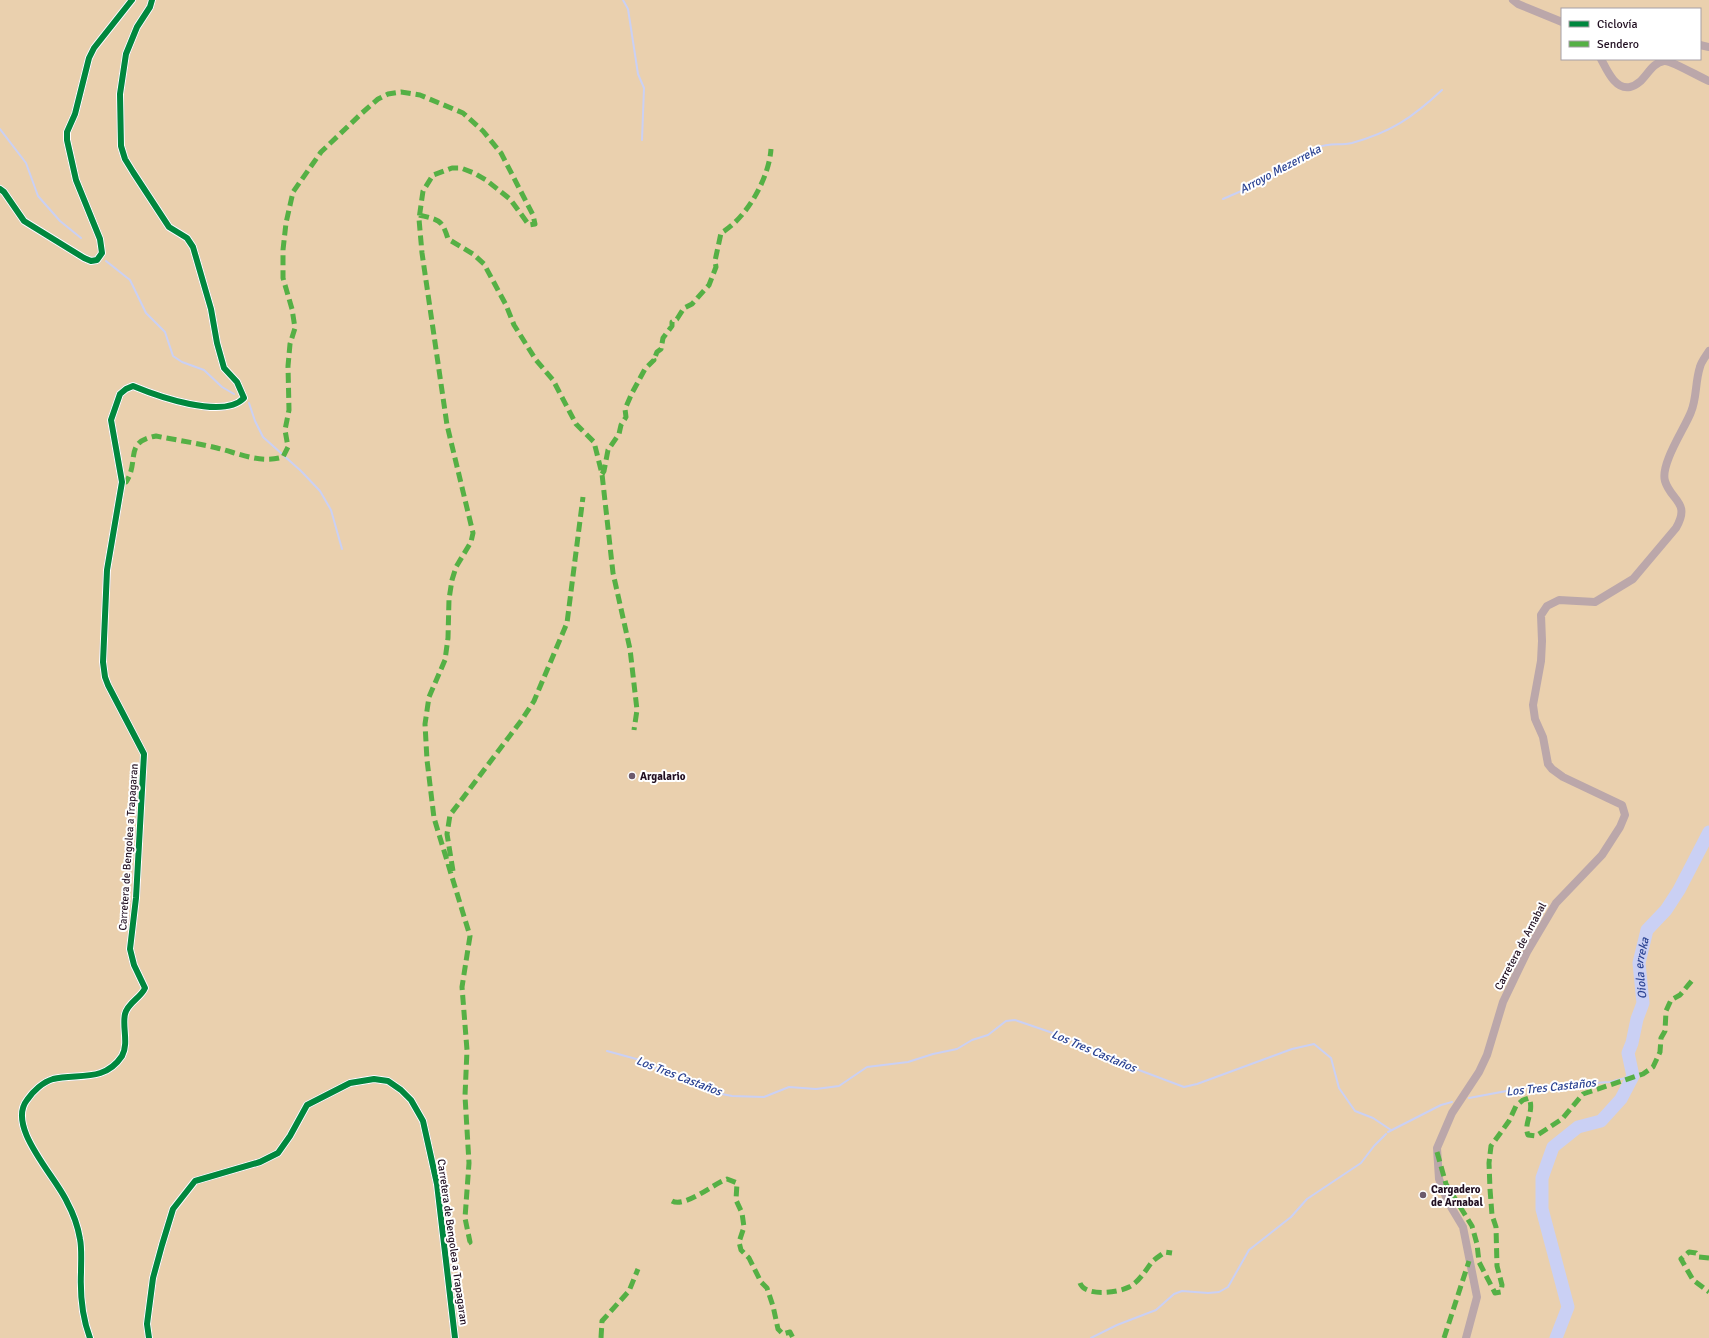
<svg xmlns="http://www.w3.org/2000/svg" width="1709" height="1338" viewBox="0 0 1709 1338" font-family="Signika,sans-serif">
<style>
.green{fill:#ead0ae;fill-rule:evenodd}
.lines{fill:none;stroke-linecap:round;stroke-linejoin:round}
.stream{stroke:#cad0f4;stroke-width:2}
.river{stroke:#cad0f4;stroke-width:13}
.minor{stroke:#bba7aa;stroke-width:8}
.quiet{stroke:#55b045;stroke-width:5;stroke-dasharray:10 5;stroke-linecap:butt}
.cycleway-casing{stroke:#fff;stroke-width:8}
.cycleway{stroke:#00873e;stroke-width:6}
.poi-dot{fill:#6c5a6c;stroke:#fff;stroke-width:1.5}
.labels{text-anchor:middle;stroke-width:4;stroke-linejoin:round;paint-order:stroke}
.poi-label{font-size:11px;font-weight:bold;fill:#210f21;stroke:#fff;text-anchor:start}
.street-label{font-size:11px;fill:#210f21;stroke:#fff}
.water-label{font-size:12px;font-style:italic;fill:#2a4292;stroke:#fff}
</style>
<rect width="100%" height="100%" fill="#f8e6f7"/>
<!-- green -->
<path class="green" d="M 0,0 L 1709,0 L 1709,1338 L 0,1338 ZM 1562,9 L 1700,9 L 1700,59 L 1562,59 Z"/>
<g class="lines">
<!-- stream -->
<path class="stream" d="M 623,0 L 628,9 L 638,74 L 644,88 L 642,140
M 0,129 L 26,163 L 38,196 L 60,221 L 81,238
M 1223,199 C 1241,191 1261,183 1278,173 C 1291,165 1302,154 1316,148 C 1331,142 1339,146 1352,143 C 1391,132 1412,118 1442,90
M 106,261 L 130,280 L 146,313 L 165,332 L 173,356 L 182,362 L 204,370 L 222,387 L 234,394
M 249,403 L 255,421 L 263,437 L 301,471 L 320,491 L 331,510 L 342,549
M 607,1051 L 640,1060 L 649,1066 L 684,1076 L 717,1093 L 732,1096 L 764,1097 L 789,1087 L 816,1089 L 839,1086 L 867,1067 L 908,1062 L 933,1054 L 957,1049 L 972,1040 L 988,1035 L 1006,1021 L 1015,1020 L 1082,1043 L 1115,1061 L 1184,1087 L 1197,1084 L 1292,1049 L 1314,1044 L 1331,1058 L 1339,1088 L 1355,1111 L 1373,1118 L 1391,1130
M 1469,1098 L 1528,1087 L 1610,1082 L 1633,1076
M 1388,1132 L 1441,1105 L 1452,1102
M 1091,1338 L 1117,1325 L 1156,1310 L 1174,1294 L 1182,1291 L 1208,1293 L 1219,1292 L 1228,1287 L 1249,1250 L 1291,1217 L 1307,1199 L 1361,1163 L 1374,1146 L 1386,1134"/>
<!-- river -->
<path class="river" id="s1" d="M 1556,1338 L 1568,1307 L 1542,1209 L 1542,1178 L 1553,1147 L 1578,1127 L 1601,1121 L 1621,1099 L 1633,1076 L 1628,1053 L 1632,1043 L 1637,1019 L 1643,1003 L 1639,963 L 1647,930 L 1666,910 L 1679,890 L 1709,832"/>
<!-- minor -->
<path class="minor" d="M 1513,0 L 1518,4 L 1562,22
M 1700,45 L 1709,47
M 1601,59 C 1607,70 1615,90 1630,87 C 1645,84 1649,63 1664,61 C 1671,60 1699,77 1709,81
M 0,189 L 4,192 L 24,221 L 84,258 L 91,261 L 97,260 L 102,253 L 100,239 L 76,180 L 67,140 L 67,132 L 75,114 L 89,58 L 94,48 L 132,0
M 90,1338 C 82,1317 80,1295 81,1272 C 81,1262 82,1249 80,1239 C 78,1227 73,1213 67,1202 C 56,1177 6,1127 27,1100 C 33,1091 43,1082 53,1079 C 77,1073 104,1083 122,1056 C 129,1043 122,1027 125,1014 C 128,1002 141,998 145,988 L 134,965 L 130,949 L 136,898 L 144,754 L 108,685 L 105,677 L 103,662 L 107,570 L 122,482 L 111,420 L 120,394 L 126,389 L 133,386 C 157,396 223,420 244,398 L 237,382 L 224,368 L 217,343 L 211,309 L 193,247 L 187,238 L 169,227 L 133,172 L 125,159 L 121,146 L 120,94 L 126,54 L 137,27 L 150,7 L 152,0
M 149,1338 L 147,1324 L 153,1278 L 162,1245 L 173,1209 L 195,1181 L 260,1162 L 278,1153 L 290,1136 L 307,1105 L 350,1083 L 374,1079 L 388,1081 L 401,1090 L 411,1100 L 423,1121 L 437,1184 L 455,1338
M 1466,1338 L 1477,1297 L 1463,1227 L 1448,1202 L 1439,1179 L 1437,1148 L 1452,1113 L 1479,1072 L 1487,1055 L 1503,1002 L 1527,952 L 1556,903 L 1602,855 L 1620,827 L 1625,815 L 1622,805 L 1563,777 L 1552,769 L 1548,764 L 1543,737 L 1535,719 L 1533,705 L 1541,661 L 1542,641 L 1541,615 L 1547,606 L 1559,600 L 1595,602 L 1633,579 L 1676,528 C 1691,502 1671,501 1665,481 C 1660,464 1685,428 1691,412 C 1697,398 1695,382 1700,367 C 1701,362 1706,356 1709,351"/>
<!-- quiet -->
<path class="quiet" d="M 419,215 C 439,220 442,219 448,239 L 473,254 L 484,264 L 506,305 L 514,325 L 536,360 L 553,380 L 576,424 L 594,442 L 602,474 L 613,573 L 630,649 L 637,710 L 634,730
M 602,474 L 604,471 L 608,450 L 619,434 L 621,425 L 626,417 L 625,409 L 632,393 L 645,369 L 654,360 L 653,357 L 655,357 L 657,352 L 661,349 L 663,338 L 672,326 L 672,322 L 677,319 L 684,308 L 692,304 L 709,285 L 716,267 L 715,261 L 721,233 C 747,218 769,178 771,149
M 122,482 L 126,482 C 140,461 123,442 156,436 C 176,440 197,443 217,448 C 238,453 260,464 283,457 L 288,447 L 285,430 L 289,410 L 288,366 L 290,344 L 295,328 L 292,309 L 283,278 L 283,250 L 286,223 L 293,192 L 321,152 L 362,113 L 378,99 L 388,94 L 401,92 L 420,95 L 463,113 L 483,131 L 501,153 L 533,215 L 535,224 L 529,225 L 510,199 L 486,180 L 474,173 L 461,168 L 452,168 L 433,175 L 423,191 L 419,219 L 422,253 L 447,425 L 473,533 L 471,542 L 456,567 L 452,580 L 449,599 L 448,638 L 445,660 L 429,697 L 425,724 L 427,760 L 434,818 L 470,936 L 462,987 L 467,1050 L 465,1096 L 469,1163 L 465,1218 L 470,1242 L 465,1245
M 453,871 L 447,834 L 450,815 L 521,721 L 534,701 L 567,623 L 583,497
M 1437,1152 L 1446,1184 L 1472,1226 L 1477,1244 L 1479,1262 L 1495,1293 L 1501,1292 L 1502,1285 L 1497,1266 L 1496,1227 L 1492,1215 L 1490,1189 L 1489,1163 L 1491,1146 L 1509,1121 L 1516,1106 L 1523,1100 L 1529,1098 C 1535,1112 1523,1123 1528,1135 L 1536,1136 L 1562,1119 L 1583,1094 L 1643,1074 L 1653,1067 L 1660,1052 L 1661,1038 L 1665,1031 L 1666,1011 L 1671,1000 L 1680,995 L 1694,978
M 672,1201 C 685,1208 713,1184 727,1179 L 737,1183 L 736,1200 L 742,1213 L 744,1227 L 739,1242 L 741,1250 L 749,1258 L 761,1282 L 767,1288 L 773,1306 L 778,1329 L 783,1334 L 790,1332 L 793,1338
M 1709,1258 L 1699,1257 L 1696,1253 L 1689,1252 L 1681,1259 L 1693,1280 L 1709,1292
M 1080,1283 C 1085,1297 1118,1293 1129,1287 C 1139,1282 1145,1271 1152,1262 C 1156,1258 1161,1255 1165,1252 L 1172,1253
M 601,1338 L 602,1321 L 629,1291 L 638,1269
M 1444,1338 L 1469,1261"/>
<!-- cycleway casing -->
<g class="cycleway-casing">
<path id="cycleway" d="M 0,189 L 4,192 L 24,221 L 84,258 L 91,261 L 97,260 L 102,253 L 100,239 L 76,180 L 67,140 L 67,132 L 75,114 L 89,58 L 94,48 L 132,0
M 90,1338 C 82,1317 80,1295 81,1272 C 81,1262 82,1249 80,1239 C 78,1227 73,1213 67,1202 C 56,1177 6,1127 27,1100 C 33,1091 43,1082 53,1079 C 77,1073 104,1083 122,1056 C 129,1043 122,1027 125,1014 C 128,1002 141,998 145,988 L 134,965 L 130,949 L 136,898 L 144,754 L 108,685 L 105,677 L 103,662 L 107,570 L 122,482 L 111,420 L 120,394 L 126,389 L 133,386 C 157,396 223,420 244,398 L 237,382 L 224,368 L 217,343 L 211,309 L 193,247 L 187,238 L 169,227 L 133,172 L 125,159 L 121,146 L 120,94 L 126,54 L 137,27 L 150,7 L 152,0
M 149,1338 L 147,1324 L 153,1278 L 162,1245 L 173,1209 L 195,1181 L 260,1162 L 278,1153 L 290,1136 L 307,1105 L 350,1083 L 374,1079 L 388,1081 L 401,1090 L 411,1100 L 423,1121 L 437,1184 L 455,1338"/>
</g>
<!-- cycleway -->
<use href="#cycleway" class="cycleway"/>
</g>
<!-- markers -->
<g class="poi-dot">
<circle cx="632" cy="776" r="4"/>
<circle cx="1423" cy="1195" r="4"/>
</g>
<g class="labels">
<!-- poi labels -->
<g class="poi-label">
<text x="640" y="780">Argalario</text>
<text x="1431" y="1193">Cargadero<tspan x="1431" dy="13">de Arnabal</tspan></text>
</g>
<!-- street labels -->
<g class="street-label">
<text transform="translate(128 847) rotate(-86)" y="4">Carretera de Bengolea a Trapagaran</text>
<text transform="translate(1520 946) rotate(-62)" y="4">Carretera de Arnabal</text>
<text transform="translate(453 1242) rotate(82)" y="4">Carretera de Bengolea a Trapagaran</text>
</g>
<!-- water labels -->
<g class="water-label">
<text transform="translate(1280 169) rotate(-28)" y="4">Arroyo Mezerreka</text>
<text dy="4" stroke="none"><textPath href="#s1" startOffset="421">Oiola erreka</textPath></text>
<text transform="translate(1094 1051) rotate(23)" y="4">Los Tres Castaños</text>
<text transform="translate(679 1076) rotate(21)" y="4">Los Tres Castaños</text>
<text transform="translate(1551 1087) rotate(-6)" y="4">Los Tres Castaños</text>
</g>
</g>
<!-- legend -->
<rect x="1561" y="8" width="140" height="52" fill="#ffffff" stroke="#a69fa6"/>
<rect x="1569" y="21" width="20" height="6" fill="#00873e" stroke="#a69fa6"/>
<text x="1597" y="28" font-size="12" fill="#210f21">Ciclovía</text>
<rect x="1569" y="41" width="20" height="6" fill="#55b045" stroke="#a69fa6"/>
<text x="1597" y="48" font-size="12" fill="#210f21">Sendero</text>
</svg>
